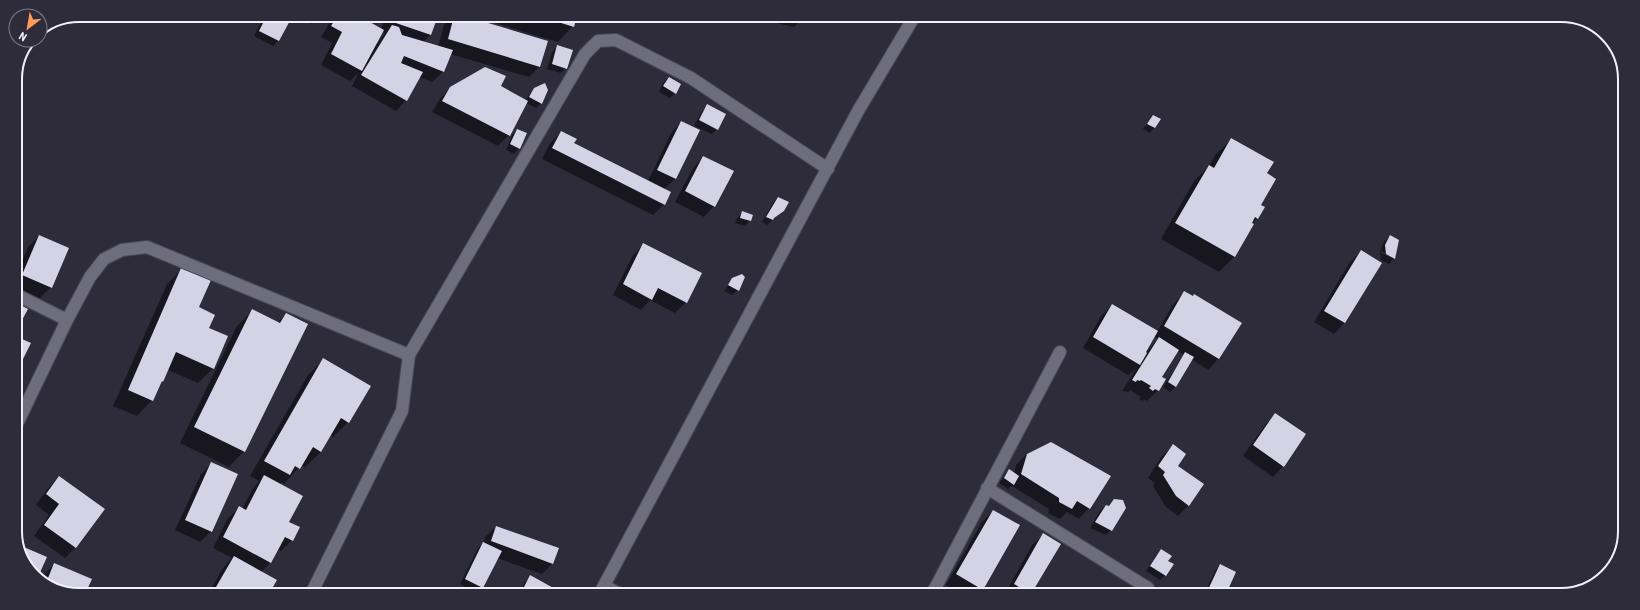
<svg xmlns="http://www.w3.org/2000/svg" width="1640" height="610" viewBox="0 0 1640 610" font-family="'Roboto Condensed',sans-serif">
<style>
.shadow{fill:#0007;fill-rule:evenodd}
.building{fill:#d4d3e6}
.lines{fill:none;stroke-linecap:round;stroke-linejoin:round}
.street-casing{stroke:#4b4955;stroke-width:14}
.street{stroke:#6e6d7e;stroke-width:12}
.rim{fill:none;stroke:#f2f1fb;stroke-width:2}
</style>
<rect width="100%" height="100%" fill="#2e2c3a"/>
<!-- shadow -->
<path class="shadow" d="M 265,15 L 292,15 L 278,41 L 273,46 L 254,36 Z
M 296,15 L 320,16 L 312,24 Z
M 334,16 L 370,16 L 365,20 L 381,29 L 386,16 L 437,16 L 430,35 L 423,42 L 438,47 L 444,25 L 453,16 L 461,16 L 547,41 L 539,67 L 529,77 L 450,54 L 443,72 L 432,82 L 419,77 L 406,100 L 396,111 L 352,86 L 359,72 L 350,81 L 321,65 L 332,43 L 321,37 ZM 382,32 L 385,33 L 377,44 L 376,44 Z
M 472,16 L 576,16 L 573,26 L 558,42 Z
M 759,17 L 801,17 L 800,21 L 794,27 L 758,19 Z
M 558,46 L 566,68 L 561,73 L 547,69 L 552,52 Z
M 669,78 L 675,93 L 670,98 L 659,92 L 663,83 Z
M 499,87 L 525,101 L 534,88 L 541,103 L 536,108 L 526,103 L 509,135 L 498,146 L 432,112 L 440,99 L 451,88 Z
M 707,106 L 717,129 L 712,134 L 694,126 L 702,111 Z
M 1153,116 L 1159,119 L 1155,128 L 1149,133 L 1143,129 Z
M 681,122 L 698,131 L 675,179 L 664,189 L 664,204 L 653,215 L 542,159 L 550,143 L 561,132 L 573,144 L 648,181 L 671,133 Z
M 517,130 L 519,148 L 514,154 L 506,150 L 512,135 Z
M 1232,139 L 1266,174 L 1257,218 L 1252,224 L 1253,224 L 1234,257 L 1219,272 L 1161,239 L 1194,181 L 1209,166 L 1216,154 Z
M 703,157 L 714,206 L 704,217 L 675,202 L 693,168 Z
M 778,198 L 783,210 L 767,225 L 762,222 L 773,203 Z
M 742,213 L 750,220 L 745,226 L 735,223 L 737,218 Z
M 39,236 L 51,287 L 40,298 L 15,287 L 15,277 L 28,247 Z
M 1390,236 L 1394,258 L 1389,264 L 1381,260 L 1380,251 L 1384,242 ZM 1381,251 L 1392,256 L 1392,258 L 1381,253 Z
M 644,244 L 701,273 L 686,302 L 675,313 L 650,300 L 641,310 L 613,295 L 633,255 Z
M 1361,251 L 1380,263 L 1344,323 L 1334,334 L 1314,322 L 1350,262 Z
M 182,269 L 208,328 L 213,368 L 198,383 L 168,370 L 152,400 L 137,416 L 113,406 L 167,284 Z
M 733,278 L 738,290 L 732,295 L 724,291 Z
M 1185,292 L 1240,323 L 1218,359 L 1208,370 L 1191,359 L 1176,386 L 1170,392 L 1163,387 L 1184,355 L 1177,351 L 1161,378 L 1158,390 L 1147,401 L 1144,399 L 1142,401 L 1139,399 L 1141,397 L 1130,390 L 1128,392 L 1122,391 L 1136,369 L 1128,375 L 1083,348 L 1101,316 L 1112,305 L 1157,332 L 1174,303 ZM 1154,336 L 1158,339 L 1145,354 L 1144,353 Z
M 15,303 L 20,323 L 15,328 Z
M 252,311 L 277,323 L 286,314 L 244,451 L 229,467 L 180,443 L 237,326 Z
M 22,340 L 18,368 L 15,371 L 15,348 Z
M 323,360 L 348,422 L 333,437 L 330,435 L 321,452 L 305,467 L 301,465 L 284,484 L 282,482 L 280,484 L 292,540 L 281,551 L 278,549 L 271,562 L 261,572 L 276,580 L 269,592 L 209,592 L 223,568 L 232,558 L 213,548 L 228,518 L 239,508 L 242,509 L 254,487 L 259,481 L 250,476 L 308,375 Z
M 1275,414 L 1283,466 L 1273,477 L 1243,456 L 1265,425 Z
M 1173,446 L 1177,467 L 1189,505 L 1178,516 L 1166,507 L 1153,486 L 1155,483 L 1148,478 L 1162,456 Z
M 1027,454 L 1089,508 L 1079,519 L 1067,512 L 1060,519 L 1048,513 L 1049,509 L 1012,486 L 1008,489 L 999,483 L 1009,471 L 1014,474 L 1016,465 Z
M 212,463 L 211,531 L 200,542 L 175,530 L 201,474 Z
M 59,477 L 103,510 L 75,548 L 65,558 L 34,536 L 49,515 L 36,505 L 48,488 Z
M 1114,500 L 1111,530 L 1106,535 L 1090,528 L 1100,511 L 1106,506 L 1108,507 Z
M 993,511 L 982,589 L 977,594 L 961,594 L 946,585 L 982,522 Z
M 496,527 L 553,563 L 542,574 L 497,558 L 482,588 L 476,593 L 460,584 L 478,548 L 484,543 L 485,537 Z
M 1043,535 L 1031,594 L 1005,594 L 1032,545 Z
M 1161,550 L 1167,561 L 1165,575 L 1160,580 L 1146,571 L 1156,556 Z
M 54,564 L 58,592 L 42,580 L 44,575 Z
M 1221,565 L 1235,572 L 1225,594 L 1204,594 L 1215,571 Z
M 530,577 L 555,593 L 519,593 L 525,582 Z"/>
<!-- building -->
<path class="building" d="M 267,15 L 293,15 L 279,41 L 259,31 Z
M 337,16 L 359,16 L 384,30 L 362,71 L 331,54 L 342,32 L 331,26 Z
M 392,16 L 438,16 L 431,35 L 390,21 Z
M 454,16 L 465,16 L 548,41 L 540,67 L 448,39 Z
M 539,16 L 577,16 L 574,27 Z
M 779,17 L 802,17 L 801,22 Z
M 392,25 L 399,27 L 402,35 L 453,50 L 444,72 L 404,56 L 401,63 L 423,72 L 407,101 L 361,75 Z
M 557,45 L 573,50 L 567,69 L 552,64 Z
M 485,67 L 506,76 L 501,86 L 528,101 L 510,136 L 442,101 L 450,87 Z
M 669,77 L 681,84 L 676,94 L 663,86 Z
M 545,83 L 548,90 L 542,104 L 529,97 L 534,88 Z
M 707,104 L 726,114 L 718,130 L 699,120 Z
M 1153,115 L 1161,119 L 1155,128 L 1147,124 Z
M 681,121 L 700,130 L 676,179 L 657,170 Z
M 517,129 L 527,133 L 520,149 L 510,144 Z
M 561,131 L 577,139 L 574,143 L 671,192 L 665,205 L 552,148 Z
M 1231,138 L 1274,162 L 1267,173 L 1276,179 L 1261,205 L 1265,207 L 1258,219 L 1255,217 L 1252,223 L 1254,224 L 1235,257 L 1175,223 L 1209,165 L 1214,168 Z
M 703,156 L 734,171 L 715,207 L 685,191 Z
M 778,197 L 789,202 L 784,211 L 774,218 L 773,220 L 766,217 Z
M 742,211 L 753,215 L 751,221 L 740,218 Z
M 39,235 L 69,248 L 52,288 L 22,275 Z
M 1390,235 L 1399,240 L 1395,259 L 1386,254 L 1385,245 Z
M 643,243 L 702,273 L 687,303 L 658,288 L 652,300 L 623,284 Z
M 1361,250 L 1382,263 L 1345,323 L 1324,311 Z
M 181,268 L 211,280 L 199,307 L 215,315 L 209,328 L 228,336 L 214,369 L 176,352 L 163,382 L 162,381 L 153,401 L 128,390 Z
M 742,274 L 745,277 L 739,291 L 728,285 L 732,278 Z
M 1184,291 L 1193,296 L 1194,294 L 1242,323 L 1219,359 L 1164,326 Z
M 15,302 L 28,309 L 20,324 L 15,321 Z
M 1112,304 L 1158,331 L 1146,352 L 1147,353 L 1140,365 L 1093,337 Z
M 252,309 L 280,323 L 286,313 L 308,324 L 245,452 L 194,427 Z
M 1159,337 L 1179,350 L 1162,377 L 1166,379 L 1159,391 L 1155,389 L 1153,391 L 1149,388 L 1151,386 L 1141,380 L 1140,381 L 1137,380 L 1136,382 L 1132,380 Z
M 22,339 L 31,343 L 18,369 L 15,367 L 15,352 Z
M 1185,352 L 1194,357 L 1176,387 L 1168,382 Z
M 323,358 L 371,386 L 349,423 L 341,418 L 321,452 L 313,447 L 300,469 L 295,466 L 290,475 L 264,461 Z
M 1275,413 L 1306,434 L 1284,467 L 1253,445 Z
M 1051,442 L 1111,476 L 1090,509 L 1077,501 L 1072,509 L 1059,502 L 1059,498 L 1021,474 L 1027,454 Z
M 1173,444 L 1186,454 L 1178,466 L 1204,484 L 1189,506 L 1176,496 L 1163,475 L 1165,472 L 1158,466 Z
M 211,462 L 238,474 L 212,532 L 185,520 Z
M 1009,469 L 1019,476 L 1014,485 L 1004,478 Z
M 264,475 L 303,496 L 289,522 L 300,527 L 293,541 L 285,537 L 271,563 L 223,537 L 239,506 L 246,510 Z
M 59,476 L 105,509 L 76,548 L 44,525 L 59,504 L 46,494 Z
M 1114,499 L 1123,500 L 1126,508 L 1112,531 L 1095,522 L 1106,505 L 1109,506 Z
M 993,510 L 1020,525 L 983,590 L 956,574 Z
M 496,526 L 559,548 L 553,564 L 491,541 Z
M 1043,533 L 1061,544 L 1031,594 L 1014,584 Z
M 483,542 L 502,551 L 483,588 L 465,579 Z
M 19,545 L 47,557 L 38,577 L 28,570 Z
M 1161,549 L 1172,556 L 1168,561 L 1174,564 L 1166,576 L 1150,566 Z
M 234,556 L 277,580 L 270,592 L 265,592 L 255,587 L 252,592 L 224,592 L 216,587 Z
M 54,563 L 92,579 L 86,592 L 58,592 L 46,583 Z
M 1220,564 L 1236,572 L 1226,594 L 1206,594 Z
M 530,575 L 557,590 L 556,593 L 521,593 Z"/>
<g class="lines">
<!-- street casing -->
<g class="street-casing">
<path id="street" d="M 15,294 L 67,320
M 15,428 L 67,320 L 90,277 L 104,259 L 122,250 L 147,247 L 409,355
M 987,488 L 1148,588
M 604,586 L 618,593
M 312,592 L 402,411 L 409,355 L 585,54 L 598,41 L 616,40 L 691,78 L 828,169
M 600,593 L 858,111 L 914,17
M 932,594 L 1060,352"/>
</g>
<!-- street -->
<use href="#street" class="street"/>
</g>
<!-- crop -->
<path d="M0 0H1640V610H0ZM79 22H1561A57 57 0 0 1 1618 79V531A57 57 0 0 1 1561 588H79A57 57 0 0 1 22 531V79A57 57 0 0 1 79 22Z" fill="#2e2c3a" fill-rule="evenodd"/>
<path class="rim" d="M79 22H1561A57 57 0 0 1 1618 79V531A57 57 0 0 1 1561 588H79A57 57 0 0 1 22 531V79A57 57 0 0 1 79 22Z"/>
<!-- north arrow -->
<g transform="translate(28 28) rotate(211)"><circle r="19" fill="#2e2c3a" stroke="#7c7b87"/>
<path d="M0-3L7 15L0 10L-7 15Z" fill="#fe9c58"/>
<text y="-6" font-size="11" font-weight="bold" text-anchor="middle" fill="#f2f1fb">N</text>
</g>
</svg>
